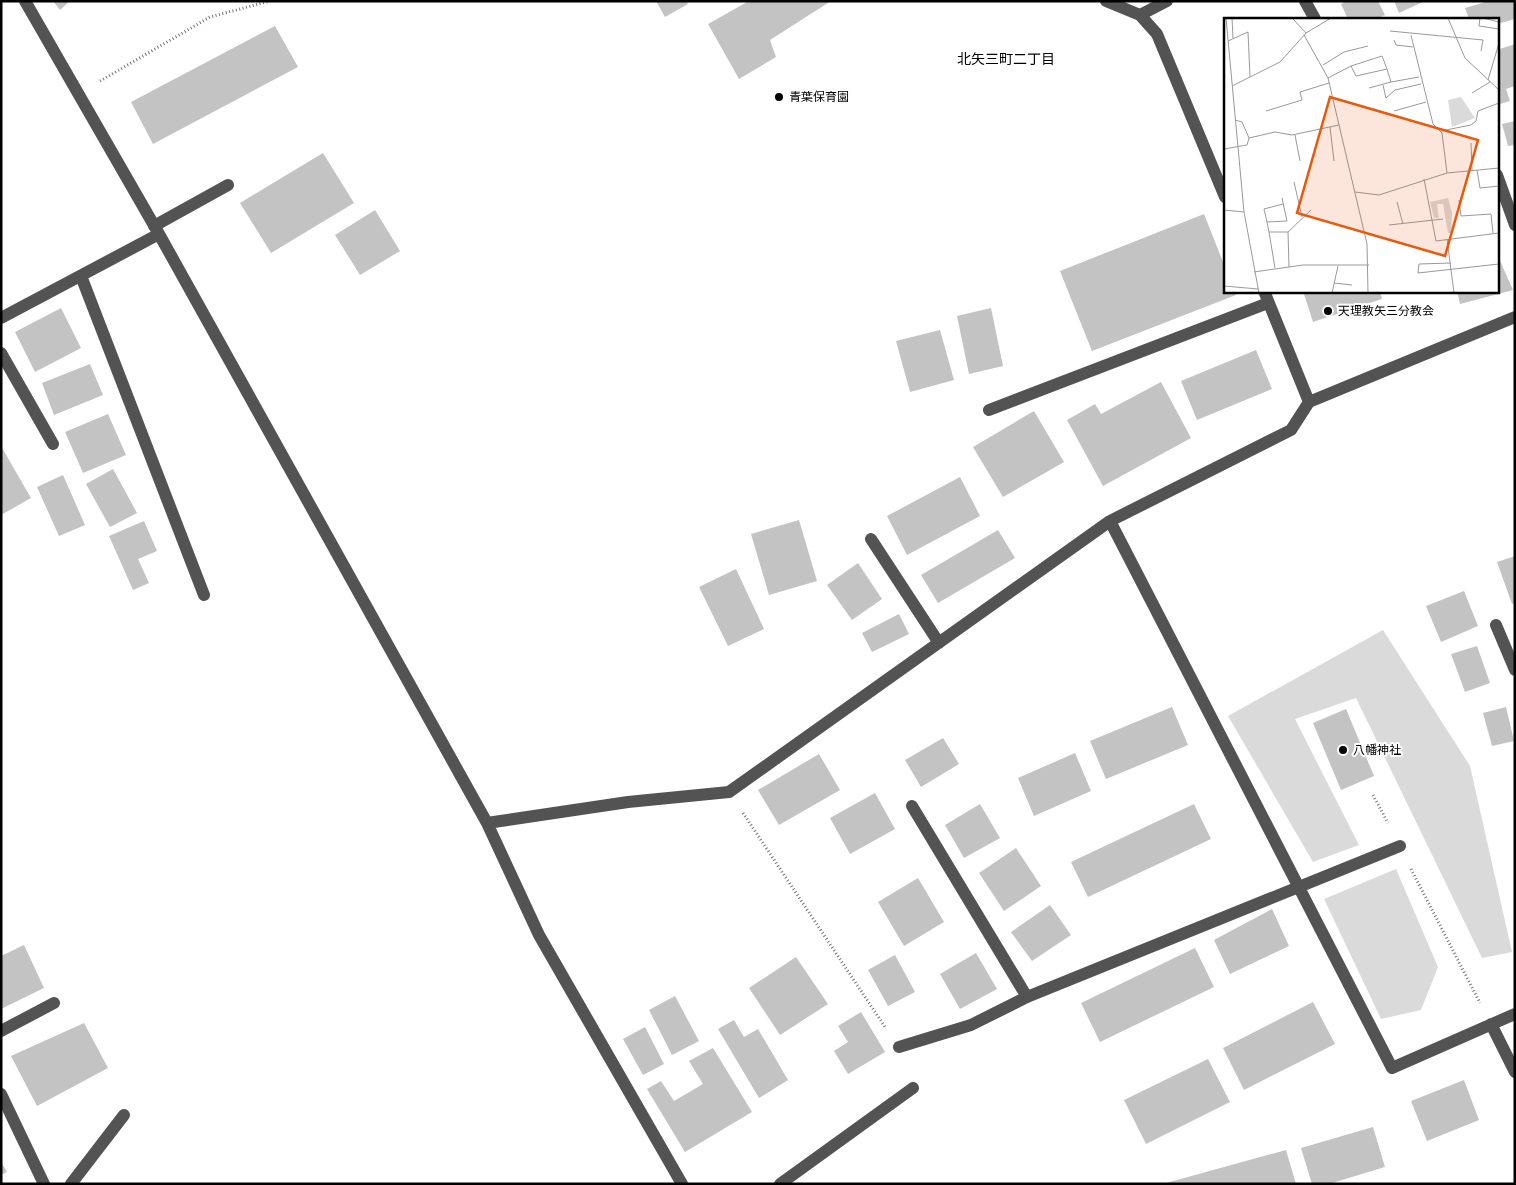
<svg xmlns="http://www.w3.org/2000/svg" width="1516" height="1185" viewBox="0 0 1516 1185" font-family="'Asap Condensed','Noto Sans JP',sans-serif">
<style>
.green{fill:#dadada}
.building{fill:#c3c3c3}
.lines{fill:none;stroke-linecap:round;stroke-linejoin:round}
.path{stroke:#757575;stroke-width:3;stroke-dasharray:1 2.5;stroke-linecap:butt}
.minor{stroke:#535353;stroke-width:12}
.poi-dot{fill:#000;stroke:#fff;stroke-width:2}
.labels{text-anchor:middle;stroke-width:4;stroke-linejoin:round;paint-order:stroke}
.poi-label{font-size:12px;fill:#000;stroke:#fff;text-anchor:start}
.neighbourhood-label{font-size:14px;fill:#000;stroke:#fff}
.inset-road{fill:none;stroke:#999;stroke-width:1}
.view{fill:#e8590c;fill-opacity:0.15;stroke:#e8590c;stroke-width:2.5}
.inset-edge{fill:none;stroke:#000;stroke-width:2.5}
</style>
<rect width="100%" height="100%" fill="#fff"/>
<!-- green -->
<path class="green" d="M 1383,630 L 1470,766 L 1512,952 L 1482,958 L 1356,698 L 1295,719 L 1359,845 L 1313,862 L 1228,716 Z
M 1396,869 L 1438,967 L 1421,1010 L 1381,1019 L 1324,899 Z"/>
<!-- building -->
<path class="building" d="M 53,1 L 70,1 L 60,10 Z
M 656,1 L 686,1 L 688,4 L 665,17 Z
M 749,1 L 831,1 L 770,40 L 776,57 L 739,79 L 708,24 Z
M 1346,1 L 1378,1 L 1385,15 L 1376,19 L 1348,19 L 1341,4 Z
M 1394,1 L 1425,1 L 1399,13 Z
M 1489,1 L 1515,1 L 1515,19 L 1497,24 L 1497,19 L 1469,19 L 1465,8 Z
M 275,26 L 298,67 L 153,144 L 131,102 Z
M 1515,44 L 1515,86 L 1506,89 L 1510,101 L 1497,105 L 1497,50 Z
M 1515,121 L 1515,145 L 1508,146 L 1502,124 Z
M 323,153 L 354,203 L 271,253 L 240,203 Z
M 375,210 L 400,251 L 360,275 L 335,235 Z
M 1204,214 L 1225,267 L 1225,291 L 1234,291 L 1236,295 L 1092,351 L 1060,271 Z
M 1497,254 L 1513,290 L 1460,304 L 1457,291 L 1497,291 Z
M 1303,291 L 1380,291 L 1382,299 L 1313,322 Z
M 61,308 L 81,348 L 35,372 L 15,332 Z
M 991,308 L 1003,366 L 969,374 L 957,316 Z
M 940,330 L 954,380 L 910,392 L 896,341 Z
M 1256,350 L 1272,389 L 1197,420 L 1181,381 Z
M 90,364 L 103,395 L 54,415 L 42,383 Z
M 1161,382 L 1191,438 L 1103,486 L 1067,420 L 1095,404 L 1101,414 Z
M 1034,411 L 1064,462 L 1003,497 L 973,447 Z
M 108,414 L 126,455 L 83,473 L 65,432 Z
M 1,446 L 31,498 L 1,515 Z
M 113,469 L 137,513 L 110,527 L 86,484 Z
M 63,475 L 85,525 L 59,536 L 37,487 Z
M 960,477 L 980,516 L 907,555 L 887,516 Z
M 799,520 L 817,581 L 769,595 L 751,534 Z
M 144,521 L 157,551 L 138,559 L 149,583 L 133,590 L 109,536 Z
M 998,530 L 1015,558 L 938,603 L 921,575 Z
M 1515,556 L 1515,603 L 1512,604 L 1497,562 Z
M 858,563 L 882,599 L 852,620 L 827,585 Z
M 736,569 L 764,629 L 728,646 L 699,587 Z
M 1464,591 L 1478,626 L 1441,642 L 1426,606 Z
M 899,614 L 909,634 L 872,652 L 862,633 Z
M 1477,646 L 1490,683 L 1465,692 L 1451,654 Z
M 1172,707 L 1188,745 L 1106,779 L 1090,741 Z
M 1506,707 L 1514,741 L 1492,746 L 1483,713 Z
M 1346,709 L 1374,776 L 1341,790 L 1313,723 Z
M 943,738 L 959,764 L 921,787 L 905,760 Z
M 1075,753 L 1091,791 L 1034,816 L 1018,778 Z
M 819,754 L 840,790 L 779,825 L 758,790 Z
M 875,793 L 895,829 L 850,854 L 830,818 Z
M 980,804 L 1000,838 L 964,858 L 945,825 Z
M 1194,804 L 1211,839 L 1088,897 L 1071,862 Z
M 1016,848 L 1041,886 L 1004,911 L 979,873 Z
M 918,878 L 944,922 L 904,946 L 878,902 Z
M 1050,905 L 1071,935 L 1032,961 L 1011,932 Z
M 1272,909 L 1289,946 L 1230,974 L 1214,940 Z
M 24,945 L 44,988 L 1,1009 L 1,956 Z
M 1195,948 L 1214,987 L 1100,1042 L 1081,1003 Z
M 976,953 L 997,989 L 960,1009 L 940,974 Z
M 895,955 L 915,992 L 888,1006 L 868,970 Z
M 796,957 L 828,1004 L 780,1035 L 749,988 Z
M 675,996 L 699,1041 L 672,1055 L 649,1010 Z
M 1313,1002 L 1335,1044 L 1244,1090 L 1223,1048 Z
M 861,1012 L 885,1052 L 848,1074 L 834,1051 L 848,1042 L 838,1026 Z
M 734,1020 L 744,1037 L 758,1029 L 788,1080 L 759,1098 L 718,1029 Z
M 84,1023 L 108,1068 L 37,1106 L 11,1056 Z
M 645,1027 L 664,1064 L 643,1075 L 623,1039 Z
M 713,1048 L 752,1112 L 685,1152 L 647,1089 L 661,1081 L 674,1101 L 703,1084 L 689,1061 Z
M 1208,1059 L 1230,1102 L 1146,1144 L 1124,1100 Z
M 1464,1080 L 1479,1120 L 1427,1141 L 1411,1101 Z
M 1373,1127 L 1385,1167 L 1329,1184 L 1312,1184 L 1301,1148 Z
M 1286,1150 L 1296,1184 L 1166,1184 L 1166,1183 Z
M 1,1162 L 7,1172 L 1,1175 Z"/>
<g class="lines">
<!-- path -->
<path class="path" d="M 100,81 L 210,17 L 270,1
M 1373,795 L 1388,823
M 743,813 L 885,1027
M 1411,869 L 1480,1003"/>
<!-- minor -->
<path class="minor" d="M 1106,1 L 1140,15 L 1157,34 L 1225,197
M 1305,1 L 1315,19
M 1140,15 L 1167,1
M 1497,175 L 1515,225
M 154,226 L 228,185
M 159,234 L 487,823 L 539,935 L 682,1184
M 81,276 L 204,595
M 1264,291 L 1309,402
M 1,318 L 159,234 L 25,1
M 1,353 L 53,444
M 989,410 L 1268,303
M 1110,521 L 1392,1068 L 1515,1014
M 871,539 L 939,643
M 1496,625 L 1515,670
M 912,806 L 1027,997
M 487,823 L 628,802 L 729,792 L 1110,521 L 1291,430 L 1309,402 L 1515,317
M 1491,1024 L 1515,1072
M 1,1031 L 54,1003
M 899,1047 L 971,1025 L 1027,997 L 1400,846
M 1,1094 L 44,1184
M 71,1184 L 124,1115
M 780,1184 L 913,1088"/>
</g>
<!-- markers -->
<g class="poi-dot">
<circle cx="779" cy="97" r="5"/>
<circle cx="1328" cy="311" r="5"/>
<circle cx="1343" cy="750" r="5"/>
</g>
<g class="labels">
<!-- poi labels -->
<g class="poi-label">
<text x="789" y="101">青葉保育園</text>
<text x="1338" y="315">天理教矢三分教会</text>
<text x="1353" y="754">八幡神社</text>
</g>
<!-- neighbourhood labels -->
<g class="neighbourhood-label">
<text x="1006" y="64">北矢三町二丁目</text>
</g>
</g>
<!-- overview -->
<g transform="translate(1224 18)">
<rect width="275" height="275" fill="#fff"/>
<path d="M 237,79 L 251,100 L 228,109 L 224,82 ZM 224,180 L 228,195 L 227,215 L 224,215 L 219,186 L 213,186 L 215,200 L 210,200 L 206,184 Z" fill="#dadada"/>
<path class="inset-road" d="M 2,0 L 20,194 L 35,275M 8,0 L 9,20M 224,0 L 241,40 L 275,72M 256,0 L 255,8 L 275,11M 259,0 L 275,4M 69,1 L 82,15M 166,13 L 259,22 L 257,33M 80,17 L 104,60 L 127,48M 187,17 L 209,106 L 218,115 L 223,155M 170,22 L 172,27 L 189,29M 4,23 L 24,14 L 26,59M 99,47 L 120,34 L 144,28M 163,51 L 132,58 L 127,48 L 158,38 L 163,51 L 167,64 L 195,59M 264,62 L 275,25M 159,67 L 162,80 L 171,72 L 197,66M 8,68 L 56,44 L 82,15 L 107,0M 145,70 L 167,64M 248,75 L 266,64M 42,93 L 78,82 L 76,74 L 105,65M 170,93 L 202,84M 11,102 L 18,104 L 25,120 L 51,114 L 68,117 L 115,107 L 104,60M 115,107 L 143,226 L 144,275M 106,109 L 110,143M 217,113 L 247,107 L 252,103 L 254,93 L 275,85M 71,117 L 76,143M 247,125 L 248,153M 0,131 L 23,127 L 25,120M 253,152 L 256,170 L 275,168M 200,161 L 212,223 L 275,215M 70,164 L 78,199M 131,174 L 155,177 L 223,155 L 275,150M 58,180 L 63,203 L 43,204 L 45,214 L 64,214 L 87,192M 235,182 L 237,198 L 267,196 L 269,215M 173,184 L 179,206M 0,192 L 20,194M 43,204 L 40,191 L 59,186M 165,207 L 219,201M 45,214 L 51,250M 64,214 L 65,249M 223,221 L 230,275M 227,245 L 195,246 L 194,255 L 275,246M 30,254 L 79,247 L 145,247M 110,265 L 128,267M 0,268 L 34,271M 108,275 L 114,248"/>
<path class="view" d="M 106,79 L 254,122 L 221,238 L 73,195 Z"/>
<rect width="275" height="275" class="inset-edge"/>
</g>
<!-- border -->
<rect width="1516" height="1185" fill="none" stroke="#000000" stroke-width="5"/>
</svg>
